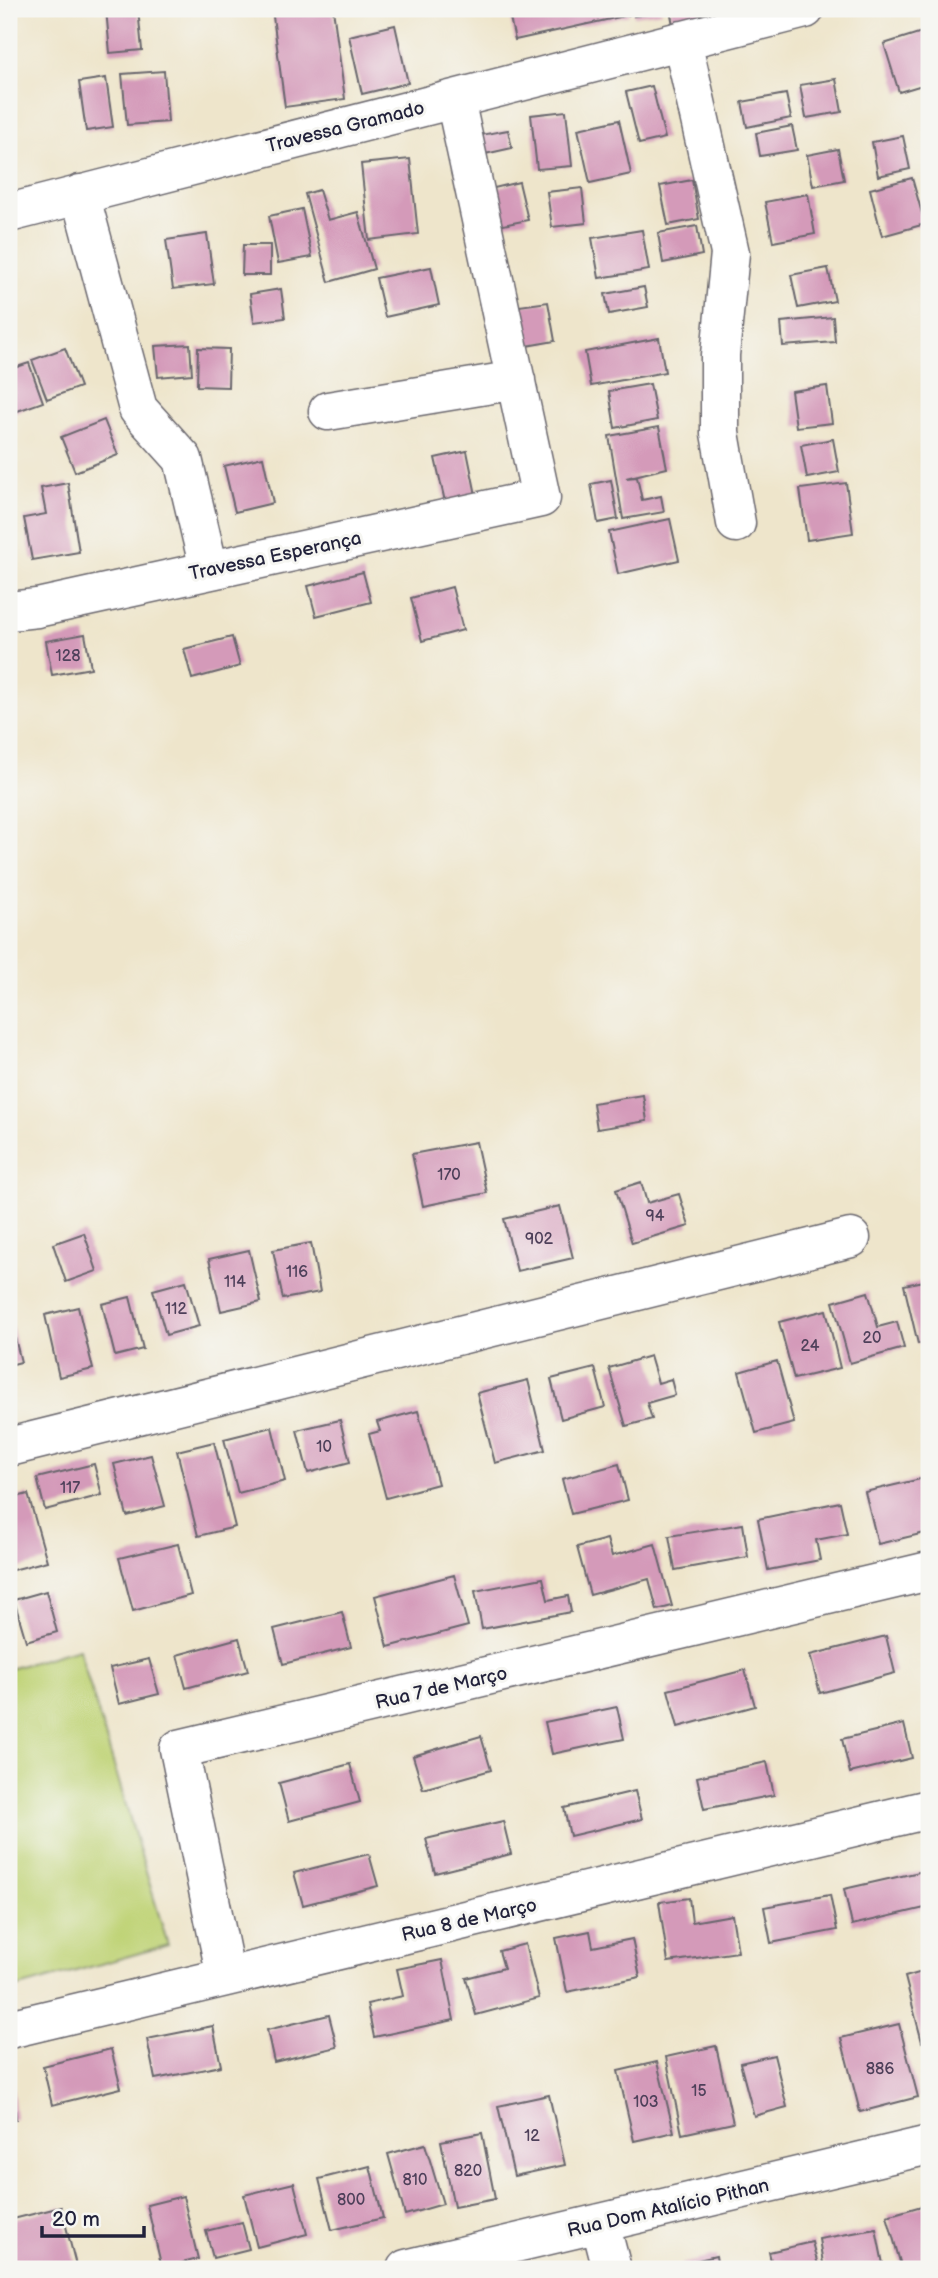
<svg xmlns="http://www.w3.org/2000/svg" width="938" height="2278" viewBox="0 0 938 2278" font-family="'Balsamiq Sans',sans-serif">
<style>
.green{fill:#bfd376;stroke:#707a58;stroke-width:2}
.building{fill:#d49ab9}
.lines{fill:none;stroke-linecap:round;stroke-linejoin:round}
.minor-casing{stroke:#69666d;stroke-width:41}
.minor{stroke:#fff;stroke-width:38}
.labels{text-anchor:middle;stroke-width:6;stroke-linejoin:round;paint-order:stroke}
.number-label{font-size:16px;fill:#4e405a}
.street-label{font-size:19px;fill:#22223b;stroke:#f6f6f2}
</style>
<rect width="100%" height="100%" fill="#f6f6f2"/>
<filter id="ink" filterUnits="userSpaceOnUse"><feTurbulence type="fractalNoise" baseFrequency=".0143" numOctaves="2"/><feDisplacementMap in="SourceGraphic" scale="14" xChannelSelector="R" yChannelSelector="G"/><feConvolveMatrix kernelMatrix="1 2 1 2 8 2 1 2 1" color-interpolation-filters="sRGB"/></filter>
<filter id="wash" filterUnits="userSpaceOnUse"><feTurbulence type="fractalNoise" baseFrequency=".00686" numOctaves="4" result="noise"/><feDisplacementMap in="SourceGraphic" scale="28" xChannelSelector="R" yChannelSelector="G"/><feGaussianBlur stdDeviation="1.57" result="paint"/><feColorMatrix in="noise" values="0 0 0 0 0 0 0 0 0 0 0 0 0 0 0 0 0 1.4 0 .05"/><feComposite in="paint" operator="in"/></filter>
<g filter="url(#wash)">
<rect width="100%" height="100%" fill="#eee5cb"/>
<!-- green -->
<path class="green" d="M 79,1649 L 168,1945 L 9,1990 L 9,1669 Z"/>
<g id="blocks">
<!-- building -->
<path class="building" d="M 106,9 L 138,9 L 142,50 L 110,53 Z
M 272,9 L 333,9 L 345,99 L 285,107 Z
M 508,9 L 628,9 L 629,15 L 515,40 Z
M 633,9 L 661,9 L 662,12 L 634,16 Z
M 670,9 L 701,9 L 703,20 L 673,25 Z
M 395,25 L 408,83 L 362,94 L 349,36 Z
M 928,30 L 929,83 L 899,92 L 884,44 Z
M 164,71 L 168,122 L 127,125 L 122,74 Z
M 106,78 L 113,127 L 86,131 L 79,82 Z
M 836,79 L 842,112 L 806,118 L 800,85 Z
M 652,86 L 665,138 L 639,144 L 626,92 Z
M 786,94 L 791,118 L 747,127 L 742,102 Z
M 566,111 L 572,166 L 537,169 L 531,115 Z
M 619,120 L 631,174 L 590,183 L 578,129 Z
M 792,126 L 797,150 L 760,156 L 756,133 Z
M 508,130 L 512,148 L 485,154 L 481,135 Z
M 903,136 L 910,169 L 878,176 L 872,142 Z
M 838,149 L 844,180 L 813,186 L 807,155 Z
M 410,159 L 418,234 L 369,240 L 361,164 Z
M 912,178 L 925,224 L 882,236 L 870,189 Z
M 692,180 L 699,219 L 668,225 L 660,186 Z
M 519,182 L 528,220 L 498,226 L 490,189 Z
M 582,188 L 586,223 L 552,227 L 547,192 Z
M 319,190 L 328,220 L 358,212 L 374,269 L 329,282 L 305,194 Z
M 808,194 L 815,234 L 773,242 L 765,202 Z
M 302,209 L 312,257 L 278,263 L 269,216 Z
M 697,226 L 702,255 L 663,263 L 658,233 Z
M 642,230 L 649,270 L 599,278 L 592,238 Z
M 207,234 L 214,284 L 173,289 L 166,240 Z
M 243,245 L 270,245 L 270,275 L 242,275 Z
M 431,267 L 439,305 L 385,317 L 376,278 Z
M 828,268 L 835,301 L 798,308 L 791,275 Z
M 644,287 L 648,307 L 609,314 L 605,294 Z
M 281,289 L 285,318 L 254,322 L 250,294 Z
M 548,302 L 555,341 L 526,346 L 519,306 Z
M 833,317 L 835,342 L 783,346 L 781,322 Z
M 659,338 L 665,372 L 591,386 L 585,352 Z
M 190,344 L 192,374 L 158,377 L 155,346 Z
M 65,348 L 80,387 L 47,399 L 32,360 Z
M 198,348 L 229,349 L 228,387 L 197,386 Z
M 9,362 L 11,369 L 29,363 L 43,402 L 9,414 Z
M 650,384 L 657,420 L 615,428 L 609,391 Z
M 827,386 L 832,423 L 796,427 L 791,391 Z
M 104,420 L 118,455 L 75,472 L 61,437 Z
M 659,427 L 667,468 L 626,478 L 637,477 L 642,500 L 661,496 L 664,512 L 623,519 L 609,436 Z
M 833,439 L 839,472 L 807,478 L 801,445 Z
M 467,451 L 477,500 L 446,506 L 435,458 Z
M 263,457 L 273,503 L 235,512 L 224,466 Z
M 611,480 L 618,519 L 598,523 L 591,484 Z
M 68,483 L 79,552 L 32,560 L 24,518 L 46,514 L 41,488 Z
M 846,483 L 853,533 L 807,540 L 800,489 Z
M 670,519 L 679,560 L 618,574 L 609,532 Z
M 363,572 L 371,602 L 316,616 L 308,586 Z
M 452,587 L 463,630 L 422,641 L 411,598 Z
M 85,634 L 91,668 L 52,675 L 46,641 Z
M 232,637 L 240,666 L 192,679 L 184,649 Z
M 643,1095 L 647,1121 L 597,1129 L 593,1103 Z
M 476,1142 L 487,1193 L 423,1206 L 412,1154 Z
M 641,1182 L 647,1203 L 679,1194 L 689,1226 L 632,1243 L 616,1190 Z
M 560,1206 L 573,1258 L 517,1271 L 504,1219 Z
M 84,1233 L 97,1271 L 66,1282 L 53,1244 Z
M 311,1243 L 320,1292 L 283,1299 L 273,1250 Z
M 249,1250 L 261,1302 L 221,1311 L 209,1259 Z
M 929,1280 L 929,1341 L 918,1344 L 904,1285 Z
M 186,1281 L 199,1326 L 166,1335 L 153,1290 Z
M 868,1292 L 878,1327 L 897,1322 L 904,1348 L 850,1363 L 833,1302 Z
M 130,1297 L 143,1349 L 115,1356 L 102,1304 Z
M 78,1307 L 93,1369 L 59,1377 L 45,1315 Z
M 826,1310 L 840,1368 L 794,1379 L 779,1322 Z
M 9,1322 L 11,1322 L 21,1362 L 9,1365 Z
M 650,1356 L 658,1383 L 671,1379 L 675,1395 L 647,1403 L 652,1419 L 626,1426 L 609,1368 Z
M 777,1361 L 794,1423 L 756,1433 L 739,1372 Z
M 595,1368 L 605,1407 L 561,1419 L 551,1379 Z
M 528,1380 L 545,1450 L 495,1463 L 477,1393 Z
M 418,1411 L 438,1484 L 386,1498 L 369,1434 L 380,1431 L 377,1422 Z
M 340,1420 L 350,1462 L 308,1473 L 297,1430 Z
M 272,1427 L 285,1481 L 238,1493 L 224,1439 Z
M 214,1442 L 235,1527 L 198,1536 L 177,1451 Z
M 151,1455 L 165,1506 L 127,1516 L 114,1464 Z
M 94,1464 L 102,1495 L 45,1510 L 37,1478 Z
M 619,1464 L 628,1500 L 571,1514 L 562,1479 Z
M 929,1477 L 929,1532 L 878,1544 L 865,1492 Z
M 28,1494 L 47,1561 L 9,1571 L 9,1499 Z
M 840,1502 L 847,1534 L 816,1540 L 820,1560 L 768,1570 L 758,1519 Z
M 743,1524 L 748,1557 L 675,1570 L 669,1536 Z
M 607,1539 L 612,1556 L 655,1544 L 672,1606 L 657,1610 L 649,1579 L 590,1595 L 577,1547 Z
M 178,1544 L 191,1595 L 133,1611 L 119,1558 Z
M 454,1575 L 468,1626 L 388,1647 L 375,1596 Z
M 543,1578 L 548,1600 L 568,1596 L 571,1612 L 482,1629 L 475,1591 Z
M 46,1591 L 57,1632 L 26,1641 L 14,1600 Z
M 342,1612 L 351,1647 L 283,1664 L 274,1629 Z
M 886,1636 L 895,1673 L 820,1693 L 810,1655 Z
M 239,1638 L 248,1671 L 186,1688 L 177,1655 Z
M 149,1659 L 159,1694 L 119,1704 L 110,1668 Z
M 745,1670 L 755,1706 L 678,1727 L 668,1690 Z
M 617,1707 L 624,1739 L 552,1754 L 545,1722 Z
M 904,1724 L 912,1758 L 850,1773 L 842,1739 Z
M 481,1736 L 491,1770 L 423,1789 L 413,1756 Z
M 767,1762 L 774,1795 L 704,1809 L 697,1777 Z
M 350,1764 L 360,1802 L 289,1821 L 279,1783 Z
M 635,1791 L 642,1819 L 570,1836 L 564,1808 Z
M 503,1821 L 511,1854 L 435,1873 L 426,1839 Z
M 369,1854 L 378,1886 L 303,1905 L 294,1873 Z
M 928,1870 L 929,1907 L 852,1925 L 844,1889 Z
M 830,1895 L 837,1930 L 771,1943 L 764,1907 Z
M 689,1898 L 692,1922 L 732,1915 L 738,1952 L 668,1962 L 659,1902 Z
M 590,1931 L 593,1947 L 632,1939 L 640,1977 L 567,1992 L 556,1938 Z
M 525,1944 L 539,1998 L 476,2015 L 466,1978 L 504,1968 L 499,1951 Z
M 442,1960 L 454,2020 L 374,2037 L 367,2004 L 403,1996 L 397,1969 Z
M 929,1970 L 929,2040 L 922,2042 L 905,1977 Z
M 329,2015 L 337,2047 L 274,2062 L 267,2030 Z
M 899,2024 L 918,2097 L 860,2112 L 841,2038 Z
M 213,2026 L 221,2066 L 155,2079 L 147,2039 Z
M 716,2046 L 733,2123 L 682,2134 L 666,2057 Z
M 111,2049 L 121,2088 L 52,2105 L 43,2066 Z
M 774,2055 L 787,2107 L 754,2116 L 740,2063 Z
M 657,2062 L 674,2132 L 634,2141 L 618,2071 Z
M 9,2079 L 12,2079 L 16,2119 L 9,2120 Z
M 549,2095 L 565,2165 L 514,2176 L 498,2106 Z
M 482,2133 L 495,2199 L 454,2207 L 441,2141 Z
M 425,2144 L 443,2204 L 405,2215 L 388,2154 Z
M 370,2166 L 383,2218 L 332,2230 L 319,2179 Z
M 294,2183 L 307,2234 L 257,2247 L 244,2195 Z
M 183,2196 L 198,2259 L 162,2268 L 147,2205 Z
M 925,2205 L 929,2222 L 929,2269 L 902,2269 L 887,2216 Z
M 61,2207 L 77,2269 L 12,2269 L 9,2257 L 9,2220 Z
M 242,2222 L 249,2249 L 213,2258 L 206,2231 Z
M 876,2229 L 884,2269 L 824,2269 L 819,2239 Z
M 812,2242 L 819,2269 L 773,2269 L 769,2252 Z
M 716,2256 L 718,2269 L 682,2269 L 681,2264 Z"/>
</g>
</g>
<g filter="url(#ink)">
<use href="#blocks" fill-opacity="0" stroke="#69666d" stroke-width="2"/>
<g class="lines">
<!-- minor casing -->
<g class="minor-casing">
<path id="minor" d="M 682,40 L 730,253 L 720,355 L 720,433 L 736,523
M 80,194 L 138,409 L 183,459 L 209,569
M 9,213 L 805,9
M 328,411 L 516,380
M 9,611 L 37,608 L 541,498 L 455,99
M 9,1447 L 851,1238
M 226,1977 L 179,1749 L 929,1571
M 9,2029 L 929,1809
M 600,2223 L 612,2269
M 406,2269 L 929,2145"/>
</g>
<!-- minor -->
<use href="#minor" class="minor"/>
</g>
</g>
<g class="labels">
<!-- number labels -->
<g class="number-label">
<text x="68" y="661">128</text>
<text x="449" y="1180">170</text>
<text x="655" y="1221">94</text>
<text x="539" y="1244">902</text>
<text x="297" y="1277">116</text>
<text x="235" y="1287">114</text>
<text x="176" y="1314">112</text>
<text x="872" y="1343">20</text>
<text x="810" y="1351">24</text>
<text x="324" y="1452">10</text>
<text x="70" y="1493">117</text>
<text x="880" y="2074">886</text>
<text x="699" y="2096">15</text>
<text x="646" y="2107">103</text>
<text x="532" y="2141">12</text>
<text x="468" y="2176">820</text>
<text x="415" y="2185">810</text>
<text x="351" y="2205">800</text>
</g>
<!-- street labels -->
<g class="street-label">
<text transform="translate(345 126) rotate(-14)" y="7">Travessa Gramado</text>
<text transform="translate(275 555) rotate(-12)" y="7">Travessa Esperança</text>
<text transform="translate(441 1687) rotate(-13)" y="7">Rua 7 de Março</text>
<text transform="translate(469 1919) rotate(-13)" y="7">Rua 8 de Março</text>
<text transform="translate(668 2207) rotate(-13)" y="7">Rua Dom Atalício Pithan</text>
</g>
</g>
<!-- margin -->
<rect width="938" height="2278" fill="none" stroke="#f6f6f2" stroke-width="35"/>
<!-- scale -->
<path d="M42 2226v10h102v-10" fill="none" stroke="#22223b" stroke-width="3.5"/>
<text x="52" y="2226" font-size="21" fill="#22223b" stroke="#f6f6f2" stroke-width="5" paint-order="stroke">20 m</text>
</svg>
